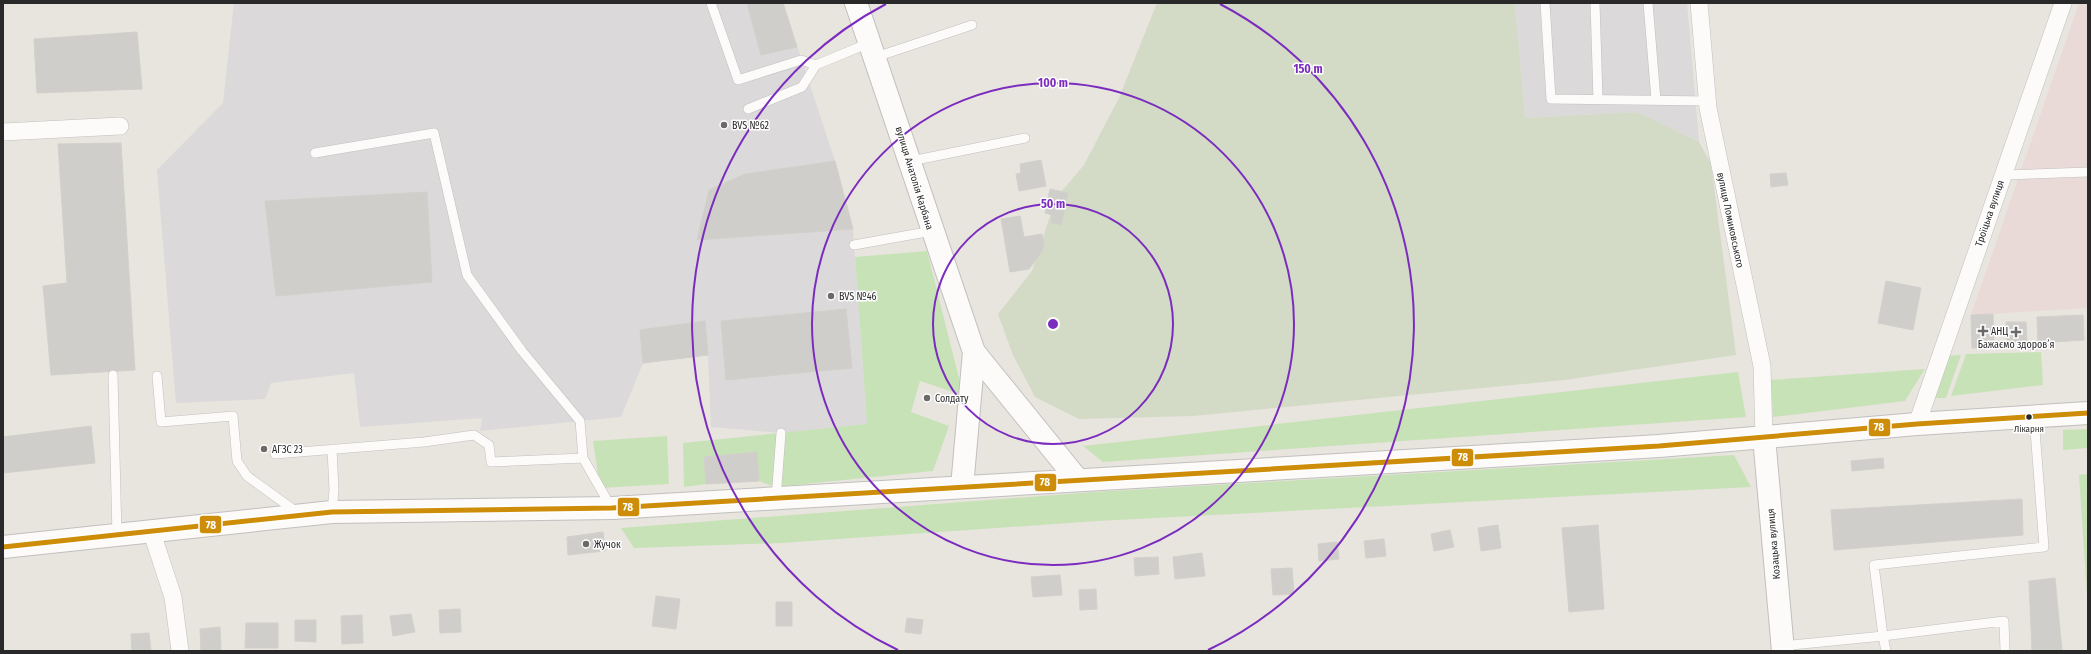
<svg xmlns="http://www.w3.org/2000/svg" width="2091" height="654" viewBox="0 0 2091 654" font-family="'Fira Sans Condensed',sans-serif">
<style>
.industrial{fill:#dbd9da}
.medical{fill:#eadad7}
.green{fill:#c8e2b8}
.cemetery{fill:#d3dbc6}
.building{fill:#d0ceca;stroke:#d2d0cb}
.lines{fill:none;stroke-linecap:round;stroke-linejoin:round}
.service-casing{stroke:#c1c0bf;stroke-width:10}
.minor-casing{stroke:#c1c0bf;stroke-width:18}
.tertiary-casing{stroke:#c1c0bf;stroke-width:24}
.service{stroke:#fcfbfa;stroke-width:9}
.minor{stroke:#fcfbfa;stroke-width:17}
.tertiary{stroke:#fcfbfa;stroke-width:22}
.bus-1-casing{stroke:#fff;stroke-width:8}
.bus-1{stroke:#ce8d08;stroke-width:5}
.ring{fill:none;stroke:#7b2cbf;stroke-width:2}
.poi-dot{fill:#6c6a68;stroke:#fff;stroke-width:1.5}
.bus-dot{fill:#292929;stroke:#fff;stroke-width:1.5}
.labels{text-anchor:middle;stroke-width:3;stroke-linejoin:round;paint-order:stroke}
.bus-label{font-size:9px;fill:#292929;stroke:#fff}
.poi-label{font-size:10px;fill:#292929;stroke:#fff;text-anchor:start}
.street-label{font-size:10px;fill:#292929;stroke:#fff}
.centre{fill:#7b2cbf;stroke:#fff;stroke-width:2}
.ring-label{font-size:12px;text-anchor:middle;font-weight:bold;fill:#7b2cbf;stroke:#fff;stroke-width:3;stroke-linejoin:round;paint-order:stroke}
.line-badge{stroke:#fff;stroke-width:1.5}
.badge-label{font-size:11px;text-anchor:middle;font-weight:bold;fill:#fff}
</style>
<rect width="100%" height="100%" fill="#e8e4de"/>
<!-- industrial -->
<path class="industrial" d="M 234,3 L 783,3 L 835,161 L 745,174 L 709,190 L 697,240 L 853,229 L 867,424 L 781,433 L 711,427 L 708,355 L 643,363 L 621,417 L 480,431 L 482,418 L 360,427 L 354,373 L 271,383 L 265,399 L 176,403 L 157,170 L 223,103 Z
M 1515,3 L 1687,3 L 1699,142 L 1638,112 L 1525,118 Z"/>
<!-- medical -->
<path class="medical" d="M 2079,3 L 2088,3 L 2088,308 L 1971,315 Z"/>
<!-- green -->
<path class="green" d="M 927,251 L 961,386 L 959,394 L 920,381 L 911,412 L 949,426 L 933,471 L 775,487 L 759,481 L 757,452 L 706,484 L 684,487 L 683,443 L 867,424 L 855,257 Z
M 2041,352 L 2043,385 L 1951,396 L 1966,354 Z
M 1961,355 L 1946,398 L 1930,398 L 1945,356 Z
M 1925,369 L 1905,401 L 1773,417 L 1771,380 Z
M 1738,372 L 1746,417 L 1103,462 L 1083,446 Z
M 2088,429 L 2088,448 L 2063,450 L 2063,430 Z
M 667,436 L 669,484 L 600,488 L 593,441 Z
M 1734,455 L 1751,487 L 1097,521 L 781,543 L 634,548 L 621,528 L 1094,492 Z
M 2088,474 L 2088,611 L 2079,475 Z"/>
<!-- cemetery -->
<path class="cemetery" d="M 1157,3 L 1515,3 L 1525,118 L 1638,112 L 1699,142 L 1711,164 L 1736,355 L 1564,380 L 1193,416 L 1079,419 L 1035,397 L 1013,355 L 998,314 L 1032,271 L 1056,198 L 1084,165 L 1119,98 Z"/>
<!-- building -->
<path class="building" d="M 747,3 L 783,3 L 797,47 L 761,55 Z
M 137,32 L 142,89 L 37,93 L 34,39 Z
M 121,143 L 135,370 L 51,375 L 43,286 L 67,283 L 58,144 Z
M 1041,160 L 1046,186 L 1019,191 L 1016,174 L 1021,173 L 1020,164 Z
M 835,161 L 853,229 L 697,240 L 709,190 L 745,174 Z
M 1786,173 L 1788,185 L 1771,187 L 1770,174 Z
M 1050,189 L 1068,193 L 1061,225 L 1051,223 L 1052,215 L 1045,213 Z
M 427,192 L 432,282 L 276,296 L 265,201 Z
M 1020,216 L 1024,237 L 1042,234 L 1044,245 L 1041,253 L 1029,269 L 1010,272 L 1001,219 Z
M 1886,281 L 1921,288 L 1913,330 L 1878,323 Z
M 846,309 L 852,368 L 726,380 L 721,321 Z
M 1993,314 L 1994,348 L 1972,348 L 1971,315 Z
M 2083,315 L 2084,340 L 2038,343 L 2037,317 Z
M 705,321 L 708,355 L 643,363 L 640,330 Z
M 2006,322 L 2026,322 L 2027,342 L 2007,342 Z
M 91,426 L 95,463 L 3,473 L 3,437 Z
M 757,452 L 759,481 L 706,484 L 704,457 Z
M 1883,458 L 1884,468 L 1852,471 L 1851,461 Z
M 2022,499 L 2023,535 L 1834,550 L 1831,510 Z
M 1498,525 L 1501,548 L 1481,551 L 1478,528 Z
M 1598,525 L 1604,609 L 1569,612 L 1562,528 Z
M 1450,530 L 1454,547 L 1434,551 L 1431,534 Z
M 603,532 L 605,551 L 568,555 L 567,537 Z
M 1384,539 L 1386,556 L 1366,558 L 1364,541 Z
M 1337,542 L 1339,559 L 1319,561 L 1318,544 Z
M 1202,553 L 1205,576 L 1175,579 L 1173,557 Z
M 1158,557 L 1159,574 L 1135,576 L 1134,558 Z
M 1292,568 L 1294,594 L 1273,595 L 1271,569 Z
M 1060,575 L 1062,595 L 1033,597 L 1031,577 Z
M 2055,578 L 2062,651 L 2032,651 L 2029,581 Z
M 1096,589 L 1097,609 L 1080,610 L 1079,590 Z
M 656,596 L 680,599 L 676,629 L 652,626 Z
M 776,602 L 792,602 L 792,626 L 776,626 Z
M 460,609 L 461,632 L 440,633 L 439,610 Z
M 411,614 L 415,632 L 393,636 L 390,616 Z
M 362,615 L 363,643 L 342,644 L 341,616 Z
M 907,618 L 923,620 L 921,634 L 905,632 Z
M 295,620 L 316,620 L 316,642 L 295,641 Z
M 246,623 L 278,623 L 278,648 L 245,648 Z
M 220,627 L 221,651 L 201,651 L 200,629 Z
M 149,633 L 151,651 L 132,651 L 131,634 Z"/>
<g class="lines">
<!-- service casing -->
<g class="service-casing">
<path id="service" d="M 711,3 L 738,80 L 801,60 L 816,65
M 1545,3 L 1551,99 L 1708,101
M 1595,3 L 1598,99
M 1648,3 L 1656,100
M 876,57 L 972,25
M 748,109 L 802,87 L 816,65 L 869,43
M 315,153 L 434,133 L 467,275 L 522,351 L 580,421 L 583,458
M 911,161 L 1025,138
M 2003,175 L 2088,172
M 854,245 L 932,231
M 113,375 L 117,535
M 157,376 L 161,422 L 233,416 L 237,461 L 247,476 L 298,513
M 332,449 L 334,490 L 332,512
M 275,454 L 424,442 L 474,435 L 489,445 L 491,462 L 583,458 L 611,507
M 776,499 L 781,433
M 1782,646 L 1883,636 L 1874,565 L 2044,547 L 2034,417
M 1886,651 L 1883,636 L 2004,621 L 2005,651"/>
</g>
<!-- minor casing -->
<g class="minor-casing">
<path id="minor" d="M 1699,3 L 1708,108 L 1762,366 L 1764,437
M 3,132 L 120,126
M 1917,424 L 2063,3
M 152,533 L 173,597 L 180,651"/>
</g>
<!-- tertiary casing -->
<g class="tertiary-casing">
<path id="tertiary" d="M 856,3 L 974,352 L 1077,479
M 1764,437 L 1783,651
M 962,487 L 974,352
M 3,547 L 332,512 L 612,508 L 1659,446 L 1917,424 L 2088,413"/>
</g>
<!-- service -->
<use href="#service" class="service"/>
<!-- minor -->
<use href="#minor" class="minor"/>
<!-- tertiary -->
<use href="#tertiary" class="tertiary"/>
<!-- bus-1 casing -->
<g class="bus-1-casing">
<path id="bus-1" d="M 3,547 L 332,512 L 612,508 L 1659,446 L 1917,424 L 2088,413"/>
</g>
<!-- bus-1 -->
<use href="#bus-1" class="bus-1"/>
</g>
<!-- distance rings -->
<g class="ring">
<circle cx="1053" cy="324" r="120"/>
<circle cx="1053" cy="324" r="241"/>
<path d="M898 650A361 361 0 0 1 886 4M1220 4A361 361 0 0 1 1208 650"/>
</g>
<!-- markers -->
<g class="poi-dot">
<circle cx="724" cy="125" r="4"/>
<circle cx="831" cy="296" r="4"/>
<path d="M1981 325h4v4h4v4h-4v4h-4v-4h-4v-4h4z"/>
<path d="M2014 326h4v4h4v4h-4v4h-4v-4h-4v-4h4z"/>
<circle cx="927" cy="398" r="4"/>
<circle cx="264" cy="449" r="4"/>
<circle cx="586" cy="544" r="4"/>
</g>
<circle class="bus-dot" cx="2029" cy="417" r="3.5"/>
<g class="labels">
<!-- bus labels -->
<g class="bus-label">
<text x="2029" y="432">Лікарня</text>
</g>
<!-- poi labels -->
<g class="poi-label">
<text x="732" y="129">BVS №62</text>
<text x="839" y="300">BVS №46</text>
<text x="1991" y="335">АНЦ</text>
<text x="2016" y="348" text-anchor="middle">Бажаємо здоровʼя</text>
<text x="935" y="402">Солдату</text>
<text x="272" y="453">АГЗС 23</text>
<text x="594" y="548">Жучок</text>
</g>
<!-- street labels -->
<g class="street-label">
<text transform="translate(915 178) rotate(73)" y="4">вулиця Анатолія Карбана</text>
<text transform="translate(1989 213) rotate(-71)" y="4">Троїцька вулиця</text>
<text transform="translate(1731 220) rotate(78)" y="4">вулиця Ломиковського</text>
<text transform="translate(1773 544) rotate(-95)" y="4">Козацька вулиця</text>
</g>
</g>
<circle cx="1053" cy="324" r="6" class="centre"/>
<g class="ring-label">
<text x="1308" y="73">150 m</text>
<text x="1053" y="87">100 m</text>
<text x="1053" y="208">50 m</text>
</g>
<g class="line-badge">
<rect x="1868" y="418" width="23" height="19" rx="4" fill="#ce8d08"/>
<rect x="1451" y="448" width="23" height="19" rx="4" fill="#ce8d08"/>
<rect x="1034" y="473" width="23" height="19" rx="4" fill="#ce8d08"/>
<rect x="617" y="497" width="23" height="20" rx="4" fill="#ce8d08"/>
<rect x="199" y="515" width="23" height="19" rx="4" fill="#ce8d08"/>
</g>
<g class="badge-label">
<text x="1879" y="431">78</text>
<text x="1463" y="461">78</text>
<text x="1045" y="486">78</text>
<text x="628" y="511">78</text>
<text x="211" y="529">78</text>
</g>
<!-- border -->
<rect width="2091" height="654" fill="none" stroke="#292929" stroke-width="8"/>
</svg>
